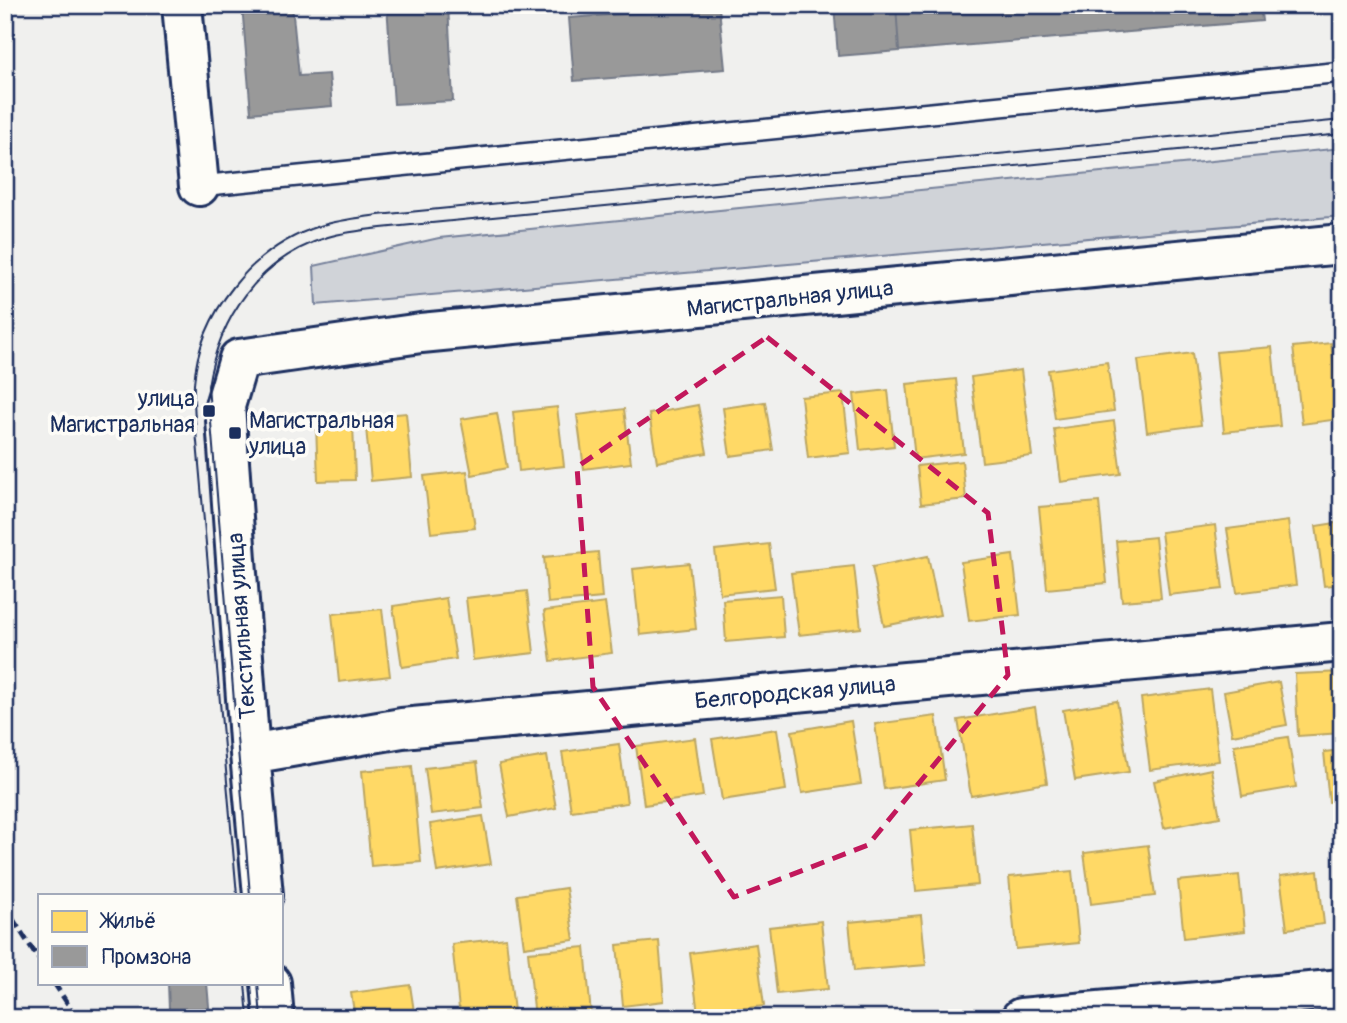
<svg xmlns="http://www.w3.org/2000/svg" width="1347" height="1023" viewBox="0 0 1347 1023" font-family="Pangolin,sans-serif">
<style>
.green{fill:#d0d3d8;stroke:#76819b;stroke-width:2}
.homes{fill:#ffd966;stroke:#bba664;stroke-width:2}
.industry{fill:#999;stroke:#737987;stroke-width:2}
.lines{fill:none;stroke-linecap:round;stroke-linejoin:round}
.service-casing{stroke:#1b2f5e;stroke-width:24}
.minor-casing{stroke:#1b2f5e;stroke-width:44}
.service{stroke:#fdfcf7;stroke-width:19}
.minor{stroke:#fdfcf7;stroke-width:38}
.tram{stroke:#1b2f5e;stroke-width:2}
.rail{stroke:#1b2f5e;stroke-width:5;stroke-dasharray:10 5;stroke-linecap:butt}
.marked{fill:none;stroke:#c2185b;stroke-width:5;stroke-dasharray:14 9;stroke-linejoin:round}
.poi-dot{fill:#1b2f5e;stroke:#fdfcf7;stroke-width:2.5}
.labels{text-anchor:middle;stroke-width:7;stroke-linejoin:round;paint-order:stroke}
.street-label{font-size:23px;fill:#1b2f5e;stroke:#fdfcf7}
.poi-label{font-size:23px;fill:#1b2f5e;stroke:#fdfcf7;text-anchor:end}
</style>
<rect width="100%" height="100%" fill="#f0f0ee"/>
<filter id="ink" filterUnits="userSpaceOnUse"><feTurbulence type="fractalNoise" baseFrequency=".0143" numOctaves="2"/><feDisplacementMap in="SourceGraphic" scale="14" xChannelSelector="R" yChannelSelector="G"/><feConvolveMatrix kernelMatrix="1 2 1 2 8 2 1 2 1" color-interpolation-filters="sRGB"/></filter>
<g filter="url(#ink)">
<!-- green -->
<path class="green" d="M 1342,148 L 1342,216 L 316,305 L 314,266 L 439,238 Z"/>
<!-- homes -->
<path class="homes" d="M 1331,343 L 1340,419 L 1302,424 L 1293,347 Z
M 1272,347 L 1280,426 L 1224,432 L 1216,352 Z
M 1342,347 L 1342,411 L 1334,348 Z
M 1192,353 L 1201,425 L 1147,432 L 1138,360 Z
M 1107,362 L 1114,411 L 1055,419 L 1048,370 Z
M 1021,370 L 1032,456 L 982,462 L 971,377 Z
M 956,379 L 964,453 L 915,459 L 907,384 Z
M 888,390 L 894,446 L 860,450 L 854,394 Z
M 843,393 L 850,453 L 808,458 L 801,397 Z
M 765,402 L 773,450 L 730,456 L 723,408 Z
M 698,405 L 707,453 L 657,462 L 649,414 Z
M 557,407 L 564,466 L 519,471 L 513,412 Z
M 624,409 L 631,463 L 584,469 L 577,415 Z
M 406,413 L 412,477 L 371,481 L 365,417 Z
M 497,413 L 507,468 L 472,475 L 461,419 Z
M 1114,421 L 1121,474 L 1061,482 L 1054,429 Z
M 353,422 L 355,480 L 318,481 L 316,424 Z
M 962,461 L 966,499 L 921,504 L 917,466 Z
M 467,471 L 475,528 L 431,533 L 424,476 Z
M 1099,502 L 1107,583 L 1047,589 L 1039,507 Z
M 1288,521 L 1296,585 L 1237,593 L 1227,529 Z
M 1342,522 L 1342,584 L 1324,586 L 1316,526 Z
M 1215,525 L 1223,589 L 1169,595 L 1161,532 Z
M 1155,537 L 1161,598 L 1122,601 L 1116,541 Z
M 769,544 L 775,588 L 720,594 L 715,550 Z
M 598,552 L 602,598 L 548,603 L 544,557 Z
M 1013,555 L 1020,615 L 969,621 L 961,562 Z
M 928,556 L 940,615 L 884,626 L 872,567 Z
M 689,563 L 696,629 L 640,635 L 633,569 Z
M 854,566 L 861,628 L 799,635 L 791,573 Z
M 527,591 L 534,653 L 473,660 L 466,598 Z
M 781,595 L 784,637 L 726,642 L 723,600 Z
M 446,598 L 456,659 L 402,667 L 393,606 Z
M 605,603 L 612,653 L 551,661 L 544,611 Z
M 382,609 L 390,676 L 339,682 L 332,614 Z
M 1342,672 L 1342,733 L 1298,736 L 1295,674 Z
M 1279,682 L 1287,725 L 1232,735 L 1224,692 Z
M 1210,689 L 1219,761 L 1150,770 L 1141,698 Z
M 1117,701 L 1129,772 L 1075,780 L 1063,710 Z
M 1035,707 L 1047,783 L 971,796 L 958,720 Z
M 936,716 L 945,780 L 884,789 L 875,724 Z
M 851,721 L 861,784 L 802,793 L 792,731 Z
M 777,729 L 786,790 L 722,800 L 712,739 Z
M 1288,737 L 1296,787 L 1242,796 L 1234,745 Z
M 695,738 L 703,796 L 644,805 L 636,746 Z
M 619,744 L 627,803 L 571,811 L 562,752 Z
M 1342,750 L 1342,801 L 1329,802 L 1324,752 Z
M 547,756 L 556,808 L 509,817 L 499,764 Z
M 477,762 L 483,808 L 431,814 L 425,768 Z
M 412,766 L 421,862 L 371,866 L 362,771 Z
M 1211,769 L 1220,817 L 1164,828 L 1154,781 Z
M 483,816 L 491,864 L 437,872 L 430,824 Z
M 972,824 L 978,885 L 916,891 L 910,830 Z
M 1148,845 L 1155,896 L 1091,904 L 1084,853 Z
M 1072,871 L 1079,943 L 1016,949 L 1009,877 Z
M 1318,871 L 1324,924 L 1287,929 L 1280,876 Z
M 1239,875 L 1245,931 L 1184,938 L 1178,881 Z
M 566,888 L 574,940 L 524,947 L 517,895 Z
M 921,915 L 926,965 L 854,971 L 849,922 Z
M 821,921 L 828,989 L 777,994 L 769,927 Z
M 506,938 L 514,1012 L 460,1018 L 452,944 Z
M 659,941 L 664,1001 L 623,1006 L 617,945 Z
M 756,944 L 764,1006 L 698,1014 L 690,953 Z
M 585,947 L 591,1015 L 535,1018 L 528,952 Z
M 410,985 L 415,1018 L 355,1018 L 351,993 Z"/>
<!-- industry -->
<path class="industry" d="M 242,5 L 292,5 L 299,76 L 329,74 L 332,106 L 251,113 Z
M 387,5 L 448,5 L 453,101 L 394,104 Z
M 834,5 L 896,5 L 899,51 L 838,56 Z
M 896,5 L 1260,5 L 1262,21 L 899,51 Z
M 719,7 L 725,69 L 574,81 L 569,18 Z
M 168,983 L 207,983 L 210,1018 L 152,1018 L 169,1009 Z"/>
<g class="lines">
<!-- service casing -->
<g class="service-casing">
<path id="service" d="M 199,186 L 1342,72"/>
</g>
<!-- minor casing -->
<g class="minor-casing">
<path id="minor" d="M 182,5 L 199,186
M 250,754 L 402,728 L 1342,642
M 263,895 L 250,754 L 225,406 L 239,359 L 421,333 L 1342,244
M 271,983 L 274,1018
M 1021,1018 L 1342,989"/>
</g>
<!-- service -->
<use href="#service" class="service"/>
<!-- minor -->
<use href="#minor" class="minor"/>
<!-- tram -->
<path class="tram" d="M 237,895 L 198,453 C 196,430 193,406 194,384 C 199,313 253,247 320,226 C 339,220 358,218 378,215 L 1342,120
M 250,895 L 208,386 C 219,318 259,258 328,237 C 345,232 363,230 381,228 L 1342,134
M 245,983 L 248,1018
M 258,983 L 261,1018"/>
<!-- rail -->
<path class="rail" d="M 5,907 L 40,961
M 54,983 L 77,1018"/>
</g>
</g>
<!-- marked area -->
<path class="marked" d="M 767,337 L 988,513 L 1008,675 L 868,845 L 734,897 L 593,687 L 577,467 Z"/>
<!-- markers -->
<g class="poi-dot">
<rect x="202" y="404" width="14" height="14" rx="3.5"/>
<rect x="228" y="426" width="14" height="14" rx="3.5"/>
</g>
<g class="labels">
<!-- street labels -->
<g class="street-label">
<text transform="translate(790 298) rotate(-6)" y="8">Магистральная улица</text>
<text transform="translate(241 626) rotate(-94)" y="8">Текстильная улица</text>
<text transform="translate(795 692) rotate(-5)" y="8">Белгородская улица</text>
</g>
<!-- poi labels -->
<g class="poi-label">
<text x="195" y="406">улица<tspan x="195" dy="26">Магистральная</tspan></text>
<text x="249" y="428" text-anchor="start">Магистральная<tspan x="249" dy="26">улица</tspan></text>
</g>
</g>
<!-- margin -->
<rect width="1347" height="1023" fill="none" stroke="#fdfcf7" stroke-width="28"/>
<rect x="14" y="14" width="1319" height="995" fill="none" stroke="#1b2f5e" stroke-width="2.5" filter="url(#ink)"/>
<!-- legend -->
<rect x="38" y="894" width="245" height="91" fill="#fdfcf7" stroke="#a3aaba" stroke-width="2"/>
<rect x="52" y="911" width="35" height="21" fill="#ffd966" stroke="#a3aaba" stroke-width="2"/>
<text x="102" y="928" font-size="21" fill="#1b2f5e">Жильё</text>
<rect x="52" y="946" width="35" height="21" fill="#999999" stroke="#a3aaba" stroke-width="2"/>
<text x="102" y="964" font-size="21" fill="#1b2f5e">Промзона</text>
</svg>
